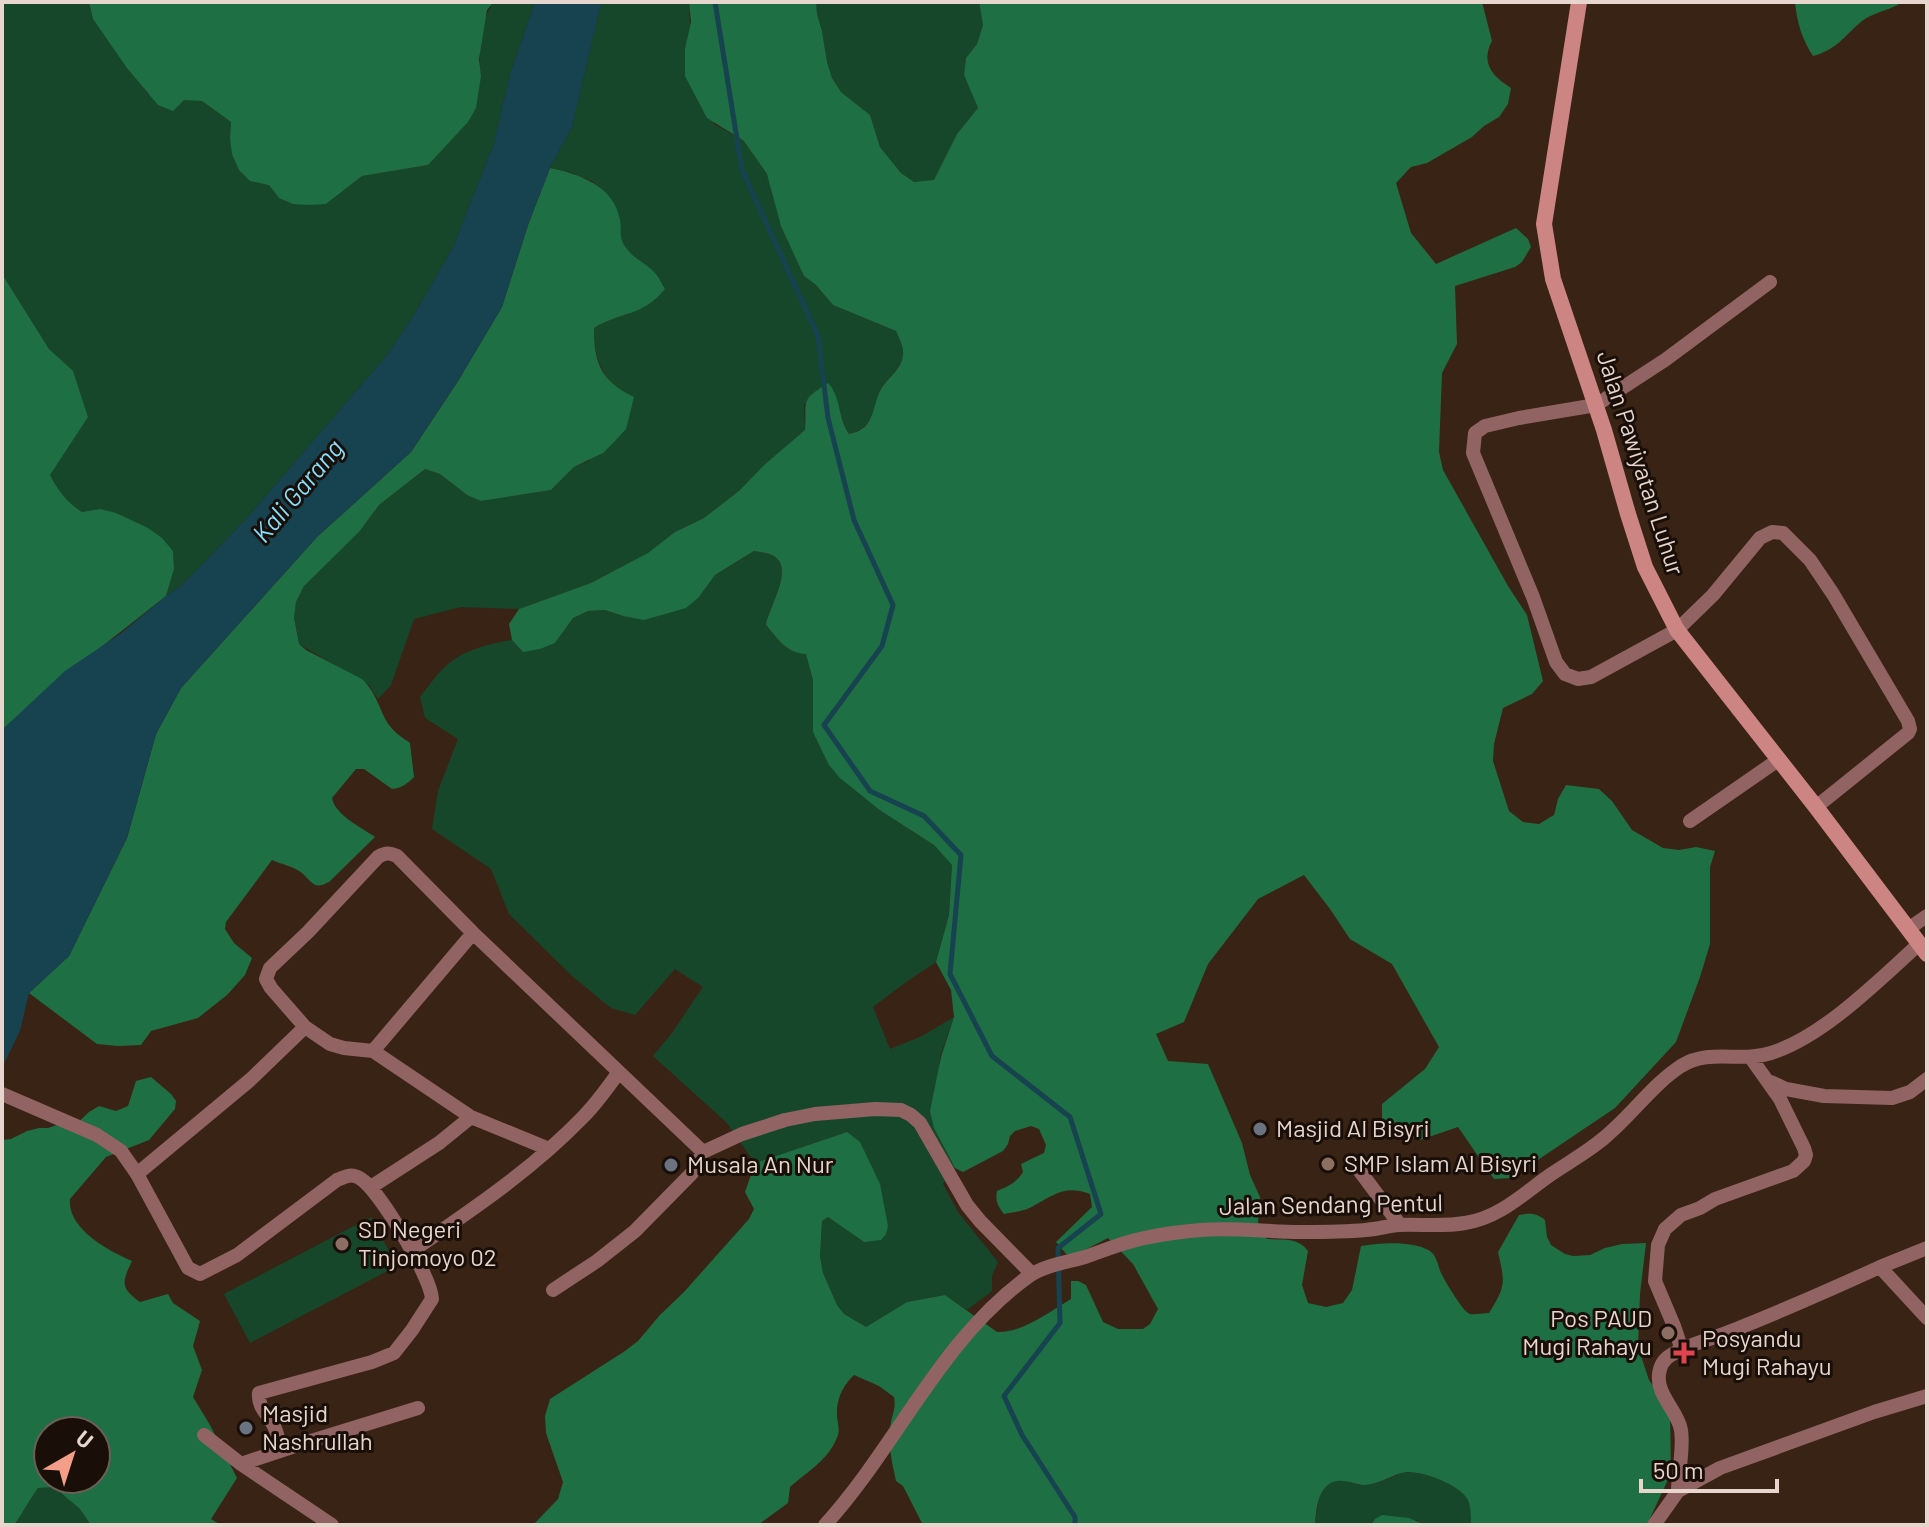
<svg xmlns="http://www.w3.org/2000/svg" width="1929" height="1527" viewBox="0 0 1929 1527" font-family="Barlow,sans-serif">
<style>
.green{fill:#17472b}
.forest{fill:#1f6f44;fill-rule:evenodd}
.water{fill:#17424f}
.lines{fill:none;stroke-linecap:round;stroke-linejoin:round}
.stream{stroke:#17424f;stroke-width:5}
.minor{stroke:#916463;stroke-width:14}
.secondary{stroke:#cc8583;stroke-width:16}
.worship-dot{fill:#6b7280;stroke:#190f08;stroke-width:3}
.education-dot{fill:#8d6e63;stroke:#190f08;stroke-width:3}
.health-dot{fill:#e0444e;stroke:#190f08;stroke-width:3}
.labels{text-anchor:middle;stroke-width:6;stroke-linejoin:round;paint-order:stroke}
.street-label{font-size:24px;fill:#e6d6cd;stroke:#190f08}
.poi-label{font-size:24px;fill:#e6d6cd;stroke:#190f08;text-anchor:start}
.water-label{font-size:26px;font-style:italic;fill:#84defc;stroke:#190f08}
</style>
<rect width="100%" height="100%" fill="#392314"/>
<!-- green -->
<path class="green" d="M 2,2 L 89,2 L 93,19 L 148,94 L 202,101 L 231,122 L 230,138 L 279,197 L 326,204 L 362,176 L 428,165 L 481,76 C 478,55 481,18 494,2 L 535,2 L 510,74 L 494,143 L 453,247 L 415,313 L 387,355 L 245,520 L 182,585 L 166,596 L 174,569 L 173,551 L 100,509 L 82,512 C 67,502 58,491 49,475 L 88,417 L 73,372 L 49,349 L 2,274 Z
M 603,2 L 689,2 L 690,30 L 714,124 L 744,141 L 767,174 L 804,276 L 816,285 L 833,305 L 896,331 C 899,338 904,347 903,355 C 902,368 889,376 883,386 C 878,391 878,397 877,403 C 874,417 864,432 849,434 L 845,428 L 833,389 L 804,404 L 805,430 L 764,465 L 740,490 L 704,518 L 675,532 L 649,553 L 591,583 L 519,609 L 461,607 L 414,619 L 391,685 L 378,699 L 369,685 L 299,644 L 294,618 L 296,602 L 304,586 L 359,532 L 379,505 L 425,469 L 440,474 L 467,495 L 481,501 L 551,490 L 574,467 L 589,461 L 618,389 C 599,372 594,353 594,328 C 622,311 642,317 665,288 L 656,274 L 629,253 L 620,238 L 620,221 L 605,193 L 592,181 L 569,172 L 550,168 L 572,127 L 599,11 Z
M 816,2 L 979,2 L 983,25 L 977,44 L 966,58 L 964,75 L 978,108 L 957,134 L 934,181 L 914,182 L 901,173 L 880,147 L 870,115 L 841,92 L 832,78 L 827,62 L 822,31 L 817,14 Z
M 755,551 C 761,552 769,553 774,556 C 795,569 768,607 766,625 C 778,639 786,654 806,653 L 813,680 L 813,732 L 881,811 L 934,845 L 952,865 L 949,915 L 936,962 L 909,980 L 873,1007 L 890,1049 L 922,1036 L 954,1017 L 940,1057 L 934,1128 L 955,1168 L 943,1184 L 958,1212 L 998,1262 L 992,1276 L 992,1291 L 967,1310 L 945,1295 L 907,1302 L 866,1327 L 844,1314 L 837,1305 L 823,1273 L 820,1256 L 822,1221 L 828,1217 L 864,1242 L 847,1132 L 755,1163 L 727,1123 L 653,1056 L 672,1033 L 703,987 L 675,969 L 635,1015 L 611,1008 L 571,975 L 509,914 L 491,869 L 432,829 L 438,791 L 458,739 L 425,718 L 420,697 C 428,687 436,675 445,667 C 462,650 490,644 512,640 L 523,652 L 555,643 L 573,618 L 588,611 L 605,610 L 623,616 L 699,597 L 715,575 Z
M 371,1217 L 397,1266 L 250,1343 L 224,1294 Z
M 1403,1472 C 1422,1471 1458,1482 1468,1499 C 1472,1506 1471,1517 1471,1525 L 1426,1525 L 1416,1520 L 1375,1519 L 1371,1525 L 1315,1525 C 1317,1511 1318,1485 1335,1481 C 1344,1479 1352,1484 1361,1485 C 1374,1486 1391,1478 1403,1472 Z
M 55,1487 L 80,1509 L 91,1525 L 14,1525 C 23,1513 29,1500 38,1488 Z"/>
<!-- forest -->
<path class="forest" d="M 89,2 L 494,2 L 487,10 L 479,59 L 481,76 L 476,108 L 468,122 L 428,165 L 362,176 L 326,204 L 309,205 L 293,204 L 279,198 L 269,185 L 250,181 L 239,170 L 232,154 L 230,138 L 231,122 L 202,101 L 184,100 L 173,111 L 158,105 L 127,68 L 93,19 Z
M 689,2 L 816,2 L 817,14 L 822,31 L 827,62 L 832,78 L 841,92 L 870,115 L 880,147 L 901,173 L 914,182 L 934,180 L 957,134 L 978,108 L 964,75 L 966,58 L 977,44 L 983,25 L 979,2 L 1482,2 L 1492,41 C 1480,63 1493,77 1511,88 L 1508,104 L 1499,117 L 1484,126 L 1472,137 L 1427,163 L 1411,167 L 1396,183 L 1411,233 L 1436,264 L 1516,228 L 1528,239 L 1531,247 L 1522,262 L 1515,267 L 1455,286 L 1457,344 L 1442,373 L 1439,452 L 1443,470 L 1508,586 L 1527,615 L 1543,681 L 1532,694 L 1503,708 L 1494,744 L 1493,761 L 1509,811 L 1523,822 L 1539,824 L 1554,815 L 1558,799 L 1566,785 L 1599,789 L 1612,801 L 1632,830 L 1663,848 L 1679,850 L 1696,847 L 1715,851 L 1710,867 L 1710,944 L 1700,977 L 1676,1042 L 1615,1108 L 1511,1178 L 1494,1179 L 1458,1127 L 1420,1140 L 1382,1131 L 1382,1104 L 1425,1069 L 1439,1047 L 1392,964 L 1350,939 L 1330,909 L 1304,875 L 1258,899 L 1208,964 L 1184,1022 L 1156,1034 L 1168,1061 L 1208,1064 L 1242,1143 L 1250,1175 L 1260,1197 L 1258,1222 L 1267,1239 C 1284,1240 1298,1237 1308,1251 L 1302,1285 L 1308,1303 L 1326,1307 L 1343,1303 L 1352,1290 L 1361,1246 C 1380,1243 1412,1240 1430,1251 C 1437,1256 1438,1266 1441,1273 C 1445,1281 1463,1312 1470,1314 C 1475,1315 1483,1313 1489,1313 C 1506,1286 1505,1283 1498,1252 L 1519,1215 C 1530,1213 1536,1213 1545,1220 L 1547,1237 L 1551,1245 L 1565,1254 L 1573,1256 L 1590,1255 L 1605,1248 L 1622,1244 L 1646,1243 L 1640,1294 L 1638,1347 L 1649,1380 L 1670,1410 L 1671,1473 L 1647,1525 L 1471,1525 C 1471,1517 1471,1507 1468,1500 C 1461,1485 1417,1468 1401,1473 C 1389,1477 1378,1484 1366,1485 C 1354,1485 1340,1476 1329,1484 C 1317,1493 1316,1512 1315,1525 L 923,1525 L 903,1486 L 896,1481 C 892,1463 887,1441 891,1422 C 893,1412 896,1408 894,1397 L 879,1386 L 854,1375 C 843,1385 836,1400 837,1415 C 837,1422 840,1428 838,1435 C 830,1459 808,1471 790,1487 L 788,1503 L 758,1525 L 533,1525 L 558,1499 L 563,1482 L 546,1433 L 545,1416 L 550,1399 L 625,1351 L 638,1341 L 660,1315 L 684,1292 L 749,1219 L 754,1209 L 745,1192 L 755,1163 L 847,1132 L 860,1142 L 880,1184 L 888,1226 L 886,1234 L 881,1240 L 864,1242 L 828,1217 L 822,1221 L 820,1256 L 823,1273 L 837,1305 L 844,1314 L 866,1327 L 907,1302 L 945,1295 L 997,1332 C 1023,1333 1050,1311 1071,1299 L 1071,1281 L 1078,1281 L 1086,1285 L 1103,1322 L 1118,1329 L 1143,1329 L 1150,1324 L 1158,1309 L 1133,1264 L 1108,1238 L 1077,1254 L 1067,1255 L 1056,1242 L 1092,1207 L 1090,1194 C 1065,1185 1056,1194 1035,1205 C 1026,1211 1015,1212 1004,1214 C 998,1206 995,1201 997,1191 C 1009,1186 1016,1183 1023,1172 L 1021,1164 L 1044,1153 L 1046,1145 L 1039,1129 L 1031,1126 L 1015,1131 L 1010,1136 L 1008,1144 L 1003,1151 L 963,1172 L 955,1168 L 934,1128 L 930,1111 L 941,1057 L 954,1017 L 951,990 L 936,962 L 949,915 L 952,865 L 934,845 L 881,811 L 840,778 L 829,765 L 813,732 L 813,680 L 806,654 C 786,653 778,639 766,625 C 768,608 795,569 774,556 C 769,553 761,552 754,551 L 715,575 L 699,597 L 686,608 L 644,620 L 623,616 L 605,610 L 588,611 L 573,618 L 555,643 L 540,649 L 523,652 L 512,640 L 509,624 L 519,609 L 591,583 L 648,553 L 675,532 L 704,518 L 740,490 L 764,465 L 805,430 C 807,399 799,402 828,383 C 841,396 838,419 849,434 C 878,429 871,402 883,386 C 890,376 902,368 903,355 C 904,347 899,338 896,331 L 833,305 L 816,285 L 804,276 L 781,226 L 767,174 L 744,141 L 707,118 L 685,76 L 685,49 L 691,22 Z
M 1795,2 L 1900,2 L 1898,5 C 1887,10 1871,14 1862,21 C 1843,37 1838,49 1813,56 C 1802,39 1797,23 1795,2 Z
M 550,168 C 580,174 614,186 620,220 C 622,233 618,237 627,249 C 634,259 647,264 655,273 C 659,277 662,284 665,289 C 642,317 622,311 594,328 C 594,363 601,381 634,397 L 626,429 L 615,441 L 603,453 L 574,467 L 551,490 L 481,501 L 467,495 L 440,474 L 425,469 L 379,505 L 359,532 L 304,586 L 296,602 L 294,618 L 299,644 L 306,650 L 362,679 C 377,693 379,710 389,725 C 395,733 403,738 410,743 L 414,777 C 407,784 402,788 392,789 L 364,769 L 356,769 L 332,798 C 335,815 361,827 375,837 L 329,882 C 314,890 313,883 302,873 C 295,867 281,864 272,860 L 226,922 L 225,929 L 234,943 L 252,958 L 245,975 L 227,995 L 198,1018 L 151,1031 L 141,1045 L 118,1046 L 97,1044 L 29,993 L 69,956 L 127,838 L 156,734 L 181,688 L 317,537 L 411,452 L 458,381 L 502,307 L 528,225 Z
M 2,274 L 49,349 L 73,371 L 88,417 L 50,475 C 58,491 67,502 82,512 L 100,509 L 116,513 L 148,528 L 162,538 L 173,551 L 174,569 L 166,596 L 44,692 L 2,730 Z
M 151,1077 L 171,1094 L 176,1101 L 175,1109 L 149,1140 L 106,1157 L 70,1199 C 67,1229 109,1251 132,1261 C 122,1282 120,1288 140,1302 L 168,1294 L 173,1303 L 200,1321 L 193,1346 L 202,1370 L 193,1397 L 210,1425 L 237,1478 L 211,1519 L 221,1525 L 91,1525 L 80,1509 L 54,1487 L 38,1488 C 29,1500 23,1513 14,1525 L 2,1525 L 2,1140 L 11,1139 L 27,1131 L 39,1128 L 48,1128 L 57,1125 L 70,1130 L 89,1112 L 99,1106 L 116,1111 L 128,1106 L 136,1081 ZM 48,1431 L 96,1431 L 96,1479 L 48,1479 Z
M 1382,1515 L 1409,1518 L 1426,1525 L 1371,1525 L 1375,1519 Z"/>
<!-- water -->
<path class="water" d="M 535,2 L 603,2 L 599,11 L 572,127 L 550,168 L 528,225 L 502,307 L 458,381 L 411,452 L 317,537 L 181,688 L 156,734 L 127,838 L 69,956 L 29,993 L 20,1031 L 2,1068 L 2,730 L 65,671 L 120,634 L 166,596 L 182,585 L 245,520 L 387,355 L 415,313 L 453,247 L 494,143 L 510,74 Z"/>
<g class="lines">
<!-- stream -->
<path class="stream" d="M 715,2 L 742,170 L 818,336 L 828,418 L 854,520 L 893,605 L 882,646 L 824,725 L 870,791 L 924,816 L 961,855 L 950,974 L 992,1056 L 1070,1117 L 1101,1214 L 1058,1248 L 1060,1323 L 1004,1396 L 1022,1435 L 1075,1517 L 1075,1525"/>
<!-- minor -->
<path class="minor" d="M 1770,282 L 1665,360 L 1596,405 L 1519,418 L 1485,426 L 1475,433 L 1473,453 L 1533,597 L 1556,662 L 1565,674 L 1578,679 L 1591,677 L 1677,630 L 1713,595 L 1760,538 L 1772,532 L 1783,533 L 1810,560 L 1833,594 L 1908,721 L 1910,729 L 1908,733 L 1816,807
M 1690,821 L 1778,760
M 1908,929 L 1927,916
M 305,1027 L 330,1044 L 344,1048 L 373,1051 L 471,1117 L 549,1149
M 373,1051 L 473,933
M 1771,1082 L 1786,1089 L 1824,1096 L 1892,1098 L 1910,1092 L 1927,1079
M 2,1094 L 97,1135 L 121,1151 L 137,1174 L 188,1268 L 200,1274 L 237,1255 L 337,1180 C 346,1176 352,1173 361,1179 C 379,1190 431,1277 432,1299 L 412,1330 L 394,1353 L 372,1362 L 259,1393 C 257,1409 272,1417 276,1431 C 279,1438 278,1445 277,1452
M 1356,1166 L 1400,1225
M 137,1174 L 250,1080 L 305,1027 L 271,988 L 266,979 L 270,968 L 308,932 L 378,857 C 386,852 390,853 397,856 L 473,933 L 703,1152
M 371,1187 L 439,1143 L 471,1117
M 1927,1248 L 1880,1267 L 1927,1318
M 412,1251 C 472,1210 533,1169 584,1116 C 597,1103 608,1087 619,1072
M 553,1290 L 597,1261 L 635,1231 L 692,1173 L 703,1152 L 742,1134 L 785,1120 L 815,1114 L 875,1109 L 901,1110 L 911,1115 L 920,1123 L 967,1205 L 980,1221 L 1032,1274
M 1682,1350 L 1674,1326 L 1655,1281 L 1658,1245 L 1665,1229 L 1681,1215 L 1700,1208 L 1715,1199 L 1793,1171 L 1804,1161 L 1806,1155 L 1804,1148 L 1780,1099 L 1751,1058
M 204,1435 L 241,1464
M 1678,1491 C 1678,1472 1684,1449 1681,1430 C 1678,1411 1656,1395 1659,1374 C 1660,1366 1664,1359 1671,1355 C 1690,1343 1714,1339 1734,1330 C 1784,1310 1832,1289 1880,1267
M 332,1525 L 241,1464 L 295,1446 L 418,1408
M 825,1525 C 897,1446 940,1340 1029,1276 C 1045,1265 1068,1262 1085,1257 C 1100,1252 1114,1246 1129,1242 C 1152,1235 1178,1232 1201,1230 C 1234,1227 1267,1232 1300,1232 C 1322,1232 1344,1232 1366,1230 C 1377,1229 1388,1226 1399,1225 C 1421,1224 1443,1227 1465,1223 C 1499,1218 1523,1194 1550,1175 C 1572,1160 1595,1148 1614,1129 C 1637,1108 1655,1083 1681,1066 C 1710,1048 1741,1063 1771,1053 C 1823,1037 1879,980 1919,944
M 1654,1525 L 1678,1491 L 1720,1468 L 1874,1412 L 1927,1396"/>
<!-- secondary -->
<path class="secondary" d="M 1579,2 L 1544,224 L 1553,279 L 1604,430 L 1628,514 L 1645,567 L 1677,630 L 1816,807 L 1927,954"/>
</g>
<!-- markers -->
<g class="worship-dot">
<circle cx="1260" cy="1129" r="8"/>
<circle cx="671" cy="1165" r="8"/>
<circle cx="246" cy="1428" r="8"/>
</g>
<g class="education-dot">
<circle cx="1328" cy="1164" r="8"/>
<circle cx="342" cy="1244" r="8"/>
<circle cx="1668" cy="1333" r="8"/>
</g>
<path class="health-dot" d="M1680 1341h8v8h8v8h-8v8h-8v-8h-8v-8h8z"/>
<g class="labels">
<!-- street labels -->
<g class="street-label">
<text transform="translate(1640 463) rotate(72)" y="8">Jalan Pawiyatan Luhur</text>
<text transform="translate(1331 1205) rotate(-1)" y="8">Jalan Sendang Pentul</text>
</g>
<!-- poi labels -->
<g class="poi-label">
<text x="1276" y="1137">Masjid Al Bisyri</text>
<text x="1344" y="1172">SMP Islam Al Bisyri</text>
<text x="687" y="1173">Musala An Nur</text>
<text x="358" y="1238">SD Negeri<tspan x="358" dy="28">Tinjomoyo 02</tspan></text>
<text x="1652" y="1327" text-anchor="end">Pos PAUD<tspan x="1652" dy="28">Mugi Rahayu</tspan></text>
<text x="1702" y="1347">Posyandu<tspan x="1702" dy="28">Mugi Rahayu</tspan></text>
<text x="262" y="1422">Masjid<tspan x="262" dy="28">Nashrullah</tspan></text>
</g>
<!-- water labels -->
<g class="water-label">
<text transform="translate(298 491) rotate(-50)" y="9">Kali Garang</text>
</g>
</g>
<!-- border -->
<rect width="1929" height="1527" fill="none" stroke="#e6d6cd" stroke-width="8"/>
<!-- north arrow -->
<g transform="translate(72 1455) rotate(39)"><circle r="38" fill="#190f08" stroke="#6b5f57" stroke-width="2"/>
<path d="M0-6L14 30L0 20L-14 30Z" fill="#f49e8a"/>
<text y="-12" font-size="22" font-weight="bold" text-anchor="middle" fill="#e6d6cd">U</text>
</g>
<!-- scale -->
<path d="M1641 1479v12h136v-12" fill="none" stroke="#e6d6cd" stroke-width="4"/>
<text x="1653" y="1479" font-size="24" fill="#e6d6cd" stroke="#190f08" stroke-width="6" paint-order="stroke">50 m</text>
</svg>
